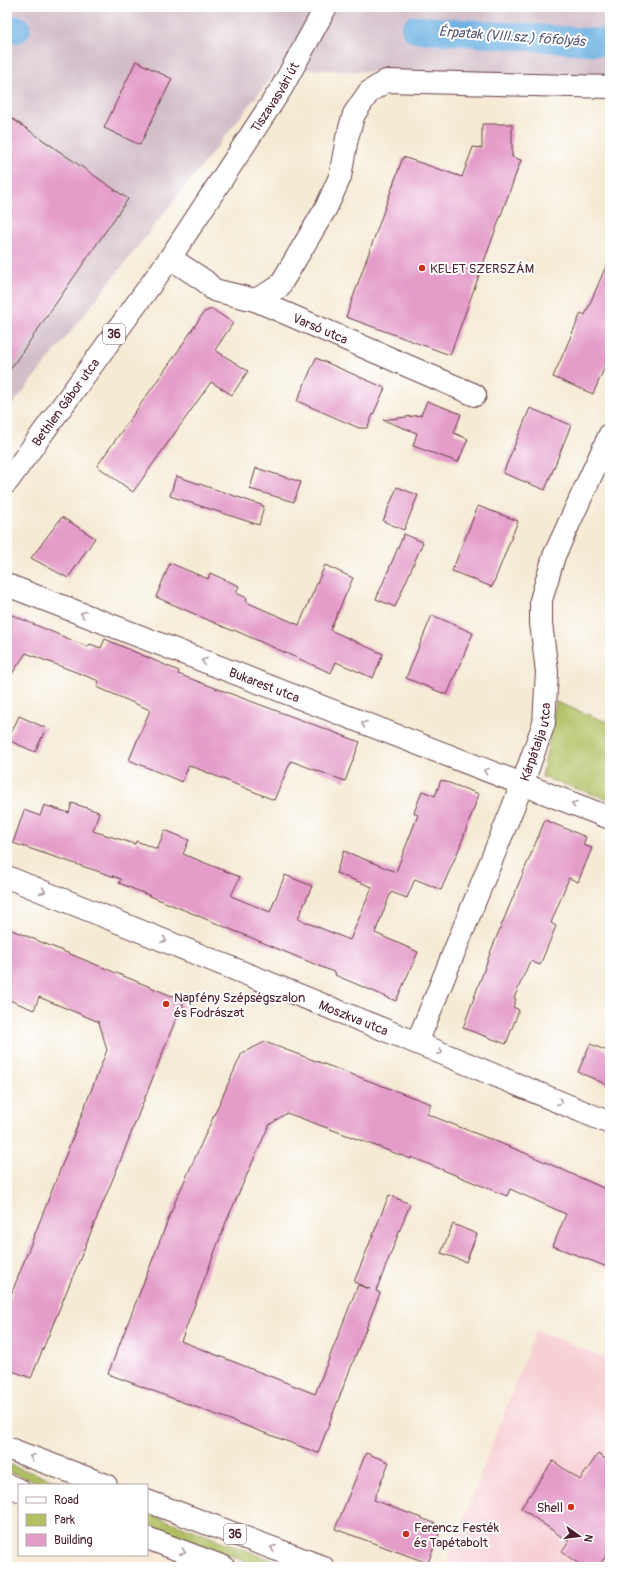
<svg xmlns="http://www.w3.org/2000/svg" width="617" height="1574" viewBox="0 0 617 1574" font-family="Pangolin,sans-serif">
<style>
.built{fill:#f7cfd4}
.industrial{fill:#d2bdc8}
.green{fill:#b1c062;stroke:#7e7046}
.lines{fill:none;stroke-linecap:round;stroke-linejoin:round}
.canal{stroke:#6db1e2;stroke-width:27}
.building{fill:#e49cc9}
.street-casing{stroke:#643d44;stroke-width:24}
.primary-casing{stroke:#643d44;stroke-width:24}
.street{stroke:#fff;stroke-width:22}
.primary{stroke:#fff;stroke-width:22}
.oneway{stroke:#ae9aa0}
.poi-dot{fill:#c8321e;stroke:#fff;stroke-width:1.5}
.labels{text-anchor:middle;stroke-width:4;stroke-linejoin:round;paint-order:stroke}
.shield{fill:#fff;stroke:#80626b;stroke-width:1}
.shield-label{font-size:12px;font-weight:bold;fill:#4a1f2b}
.street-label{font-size:13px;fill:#4a1f2b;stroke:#fff}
.poi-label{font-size:13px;fill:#4a1f2b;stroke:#fff;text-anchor:start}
.water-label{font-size:14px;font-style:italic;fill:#585974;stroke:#fff}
</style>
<rect width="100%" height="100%" fill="#fff"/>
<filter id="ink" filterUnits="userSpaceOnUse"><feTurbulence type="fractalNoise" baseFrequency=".025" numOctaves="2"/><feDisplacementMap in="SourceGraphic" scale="8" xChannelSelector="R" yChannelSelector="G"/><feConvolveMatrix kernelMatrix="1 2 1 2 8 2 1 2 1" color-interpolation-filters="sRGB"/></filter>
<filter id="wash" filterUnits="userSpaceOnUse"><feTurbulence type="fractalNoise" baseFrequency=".012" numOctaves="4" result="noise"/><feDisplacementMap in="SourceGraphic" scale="16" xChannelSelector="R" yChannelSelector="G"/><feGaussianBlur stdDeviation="0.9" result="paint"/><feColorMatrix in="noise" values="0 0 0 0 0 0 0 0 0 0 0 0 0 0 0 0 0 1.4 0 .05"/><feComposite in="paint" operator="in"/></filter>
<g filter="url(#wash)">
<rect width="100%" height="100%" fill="#f5ead4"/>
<!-- built -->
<path class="built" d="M 536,1330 L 610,1360 L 610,1567 L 445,1567 Z"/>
<!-- industrial -->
<path class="industrial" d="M 7,7 L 610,7 L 610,82 L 279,68 L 7,412 Z"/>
<!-- green -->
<path class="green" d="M 556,702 L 610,723 L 610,800 L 542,777 Z
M 7,1464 L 33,1473 L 72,1485 L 45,1485 L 7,1471 Z
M 147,1513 L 291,1567 L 260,1567 L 147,1524 Z"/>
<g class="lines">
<!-- canal -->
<path class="canal" d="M 415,29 L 610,43
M 7,30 L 17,29"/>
</g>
<g id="blocks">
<!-- building -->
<path class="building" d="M 136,61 L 172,79 L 140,145 L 104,128 Z
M 7,115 L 128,199 L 7,374 Z
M 482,124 L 512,124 L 512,157 L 521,160 L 450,355 L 346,317 L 403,157 L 462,177 L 473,147 L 482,148 Z
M 610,257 L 610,355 L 593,394 L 553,377 L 581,313 L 585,315 Z
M 212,309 L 233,323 L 215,350 L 248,371 L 232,395 L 211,382 L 133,492 L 97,466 L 174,357 L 204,312 Z
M 316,358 L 385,388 L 367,428 L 359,428 L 297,401 Z
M 427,401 L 461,414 L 454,433 L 468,439 L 458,462 L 413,446 L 417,433 L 383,420 L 421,415 Z
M 530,408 L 571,425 L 545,490 L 503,473 Z
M 256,468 L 301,482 L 294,502 L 250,489 Z
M 176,476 L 264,506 L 259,525 L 170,496 Z
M 397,487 L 418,495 L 404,530 L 383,521 Z
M 478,506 L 518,521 L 492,587 L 452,571 Z
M 62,517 L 95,538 L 68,578 L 31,558 Z
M 404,534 L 423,542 L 395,607 L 376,599 Z
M 170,563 L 208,579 L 210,573 L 239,586 L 236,593 L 247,598 L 246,602 L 299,625 L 325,565 L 353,578 L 330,630 L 383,654 L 373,678 L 336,662 L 331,673 L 234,630 L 233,631 L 156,597 Z
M 7,613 L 88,647 L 90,644 L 101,648 L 105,639 L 179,671 L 178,674 L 360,742 L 345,781 L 291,761 L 274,800 L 189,765 L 182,782 L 129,760 L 150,710 L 97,687 L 99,681 L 26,653 L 7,681 Z
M 432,615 L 473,633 L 447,695 L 406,678 Z
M 19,716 L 46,728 L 35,752 L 8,740 Z
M 441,780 L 479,794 L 459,849 L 441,890 L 415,879 L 407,898 L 391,892 L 375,933 L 418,952 L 396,1001 L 335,975 L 336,973 L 119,883 L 121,879 L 13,843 L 24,810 L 40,816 L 44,805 L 69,813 L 72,803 L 99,812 L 93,831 L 135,844 L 136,841 L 157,849 L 165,830 L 189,840 L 183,854 L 240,877 L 231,896 L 270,912 L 285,875 L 312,886 L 298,919 L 350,940 L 372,887 L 336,873 L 344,851 L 396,872 L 418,815 L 414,813 L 422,791 L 435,796 Z
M 545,820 L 586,837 L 583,845 L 592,848 L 578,882 L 569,878 L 551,923 L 556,926 L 540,965 L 530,961 L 514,998 L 516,999 L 513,1007 L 519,1010 L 506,1044 L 463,1028 L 492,948 Z
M 7,928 L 172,996 L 180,994 L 185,1013 L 177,1016 L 119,1164 L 31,1378 L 7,1369 L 7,1305 L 107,1050 L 99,1022 L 39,997 L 34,1010 L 7,999 Z
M 265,1042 L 431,1104 L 427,1114 L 525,1153 L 610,1191 L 610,1268 L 553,1246 L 566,1214 L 510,1189 L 507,1196 L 411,1157 L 411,1159 L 287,1113 L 269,1125 L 226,1222 L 181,1341 L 315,1394 L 358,1285 L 370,1289 L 354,1282 L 389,1195 L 410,1204 L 376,1291 L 380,1293 L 337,1403 L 318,1453 L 108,1374 L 175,1202 L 242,1053 Z
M 590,1044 L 610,1052 L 610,1086 L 578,1072 Z
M 453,1224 L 477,1234 L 466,1262 L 441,1253 Z
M 366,1453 L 389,1462 L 374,1500 L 442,1526 L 428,1563 L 335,1529 Z
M 598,1454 L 610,1462 L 610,1550 L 598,1567 L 583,1567 L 562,1552 L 569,1542 L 521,1508 L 553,1461 L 580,1480 Z"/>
</g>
</g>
<g filter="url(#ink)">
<use href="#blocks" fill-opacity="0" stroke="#643d44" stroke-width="1"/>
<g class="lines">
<!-- street casing -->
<g class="street-casing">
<g id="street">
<path id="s1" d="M 170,258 L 205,281 L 214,290 L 255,300 L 475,395"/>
<path d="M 255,300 L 279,287 L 326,208 L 340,177 L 347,138 L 354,114 L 369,92 L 386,81 L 610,87"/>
<path id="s2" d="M 7,585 L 610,818"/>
<path id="s3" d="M 7,877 L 417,1043 L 610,1123"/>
<path id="s4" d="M 417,1043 L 522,785 L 544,723 L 547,672 L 541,623 L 541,600 L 554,556 L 610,434"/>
</g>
</g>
<!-- primary casing -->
<g class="primary-casing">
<g id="primary">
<path id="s5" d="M 7,482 L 170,258 L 281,89 L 326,7"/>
<path d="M 7,1448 L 106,1485"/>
<path d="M 7,1485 L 19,1490"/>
<path d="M 147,1501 L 323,1567"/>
<path d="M 147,1538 L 224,1567"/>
</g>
</g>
<!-- street -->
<use href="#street" class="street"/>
<!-- primary -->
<use href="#primary" class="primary"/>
</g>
<!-- one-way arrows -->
<defs><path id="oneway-chevron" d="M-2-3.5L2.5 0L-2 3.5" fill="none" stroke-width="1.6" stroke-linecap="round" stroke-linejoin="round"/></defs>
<g class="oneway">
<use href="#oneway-chevron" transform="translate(83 614) rotate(-159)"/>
<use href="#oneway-chevron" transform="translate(204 661) rotate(-159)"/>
<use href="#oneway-chevron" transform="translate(364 724) rotate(-159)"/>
<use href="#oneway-chevron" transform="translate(486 771) rotate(-159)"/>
<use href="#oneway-chevron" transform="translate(574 804) rotate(-159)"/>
<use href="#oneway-chevron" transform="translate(43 891) rotate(22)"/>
<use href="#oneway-chevron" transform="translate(164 940) rotate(22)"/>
<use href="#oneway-chevron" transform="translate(440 1052) rotate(23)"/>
<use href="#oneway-chevron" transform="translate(560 1102) rotate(23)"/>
<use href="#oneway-chevron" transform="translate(32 1457) rotate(-159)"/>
<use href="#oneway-chevron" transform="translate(273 1548) rotate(-159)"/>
<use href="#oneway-chevron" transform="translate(183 1552) rotate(21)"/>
</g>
</g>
<!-- markers -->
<g class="poi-dot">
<circle cx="422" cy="268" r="4"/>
<circle cx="166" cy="1004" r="4"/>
<circle cx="571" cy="1507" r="4"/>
<circle cx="406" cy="1534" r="4"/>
</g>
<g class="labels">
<!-- shield labels -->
<g class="shield">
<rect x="103" y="324" width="22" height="20" rx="3"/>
<rect x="224" y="1524" width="22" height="20" rx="3"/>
</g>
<g class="shield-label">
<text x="114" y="338">36</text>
<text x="235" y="1538">36</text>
</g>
<!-- street labels -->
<g class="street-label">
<text dy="5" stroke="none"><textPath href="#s5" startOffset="469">Tiszavasvári út</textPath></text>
<text dy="5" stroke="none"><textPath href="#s1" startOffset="168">Varsó utca</textPath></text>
<text dy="5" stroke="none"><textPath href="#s5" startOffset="99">Bethlen Gábor utca</textPath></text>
<text dy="5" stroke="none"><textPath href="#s2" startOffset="276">Bukarest utca</textPath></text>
<text dy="5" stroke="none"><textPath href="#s4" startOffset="324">Kárpátalja utca</textPath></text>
<text dy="5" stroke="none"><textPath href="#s3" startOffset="374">Moszkva utca</textPath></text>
</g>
<!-- poi labels -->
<g class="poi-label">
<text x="430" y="273">KELET SZERSZÁM</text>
<text x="174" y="1002">Napfény Szépségszalon<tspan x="174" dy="15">és Fodrászat</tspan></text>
<text x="563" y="1512" text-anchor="end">Shell</text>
<text x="414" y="1532">Ferencz Festék<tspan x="414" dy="15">és Tapétabolt</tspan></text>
</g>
<!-- water labels -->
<g class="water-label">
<text transform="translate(512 36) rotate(4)" y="5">Érpatak (VIII.sz.) főfolyás</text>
</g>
</g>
<!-- margin -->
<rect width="617" height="1574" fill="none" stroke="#fff" stroke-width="24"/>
<!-- legend -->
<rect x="18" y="1484" width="130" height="72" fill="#ffffff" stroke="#b7a5aa"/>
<rect x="26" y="1497" width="20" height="6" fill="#ffffff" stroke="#b7a5aa"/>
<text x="54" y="1504" font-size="12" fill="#4a1f2b">Road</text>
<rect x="26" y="1514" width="20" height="12" fill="#b1c062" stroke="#b7a5aa"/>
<text x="54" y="1524" font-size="12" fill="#4a1f2b">Park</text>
<rect x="26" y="1534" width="20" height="12" fill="#e49cc9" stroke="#b7a5aa"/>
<text x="54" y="1544" font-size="12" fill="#4a1f2b">Building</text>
<!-- north arrow -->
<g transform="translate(579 1536) rotate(104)" stroke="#ffffff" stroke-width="3" paint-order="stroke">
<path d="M0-3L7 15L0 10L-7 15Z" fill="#4a1f2b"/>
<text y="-6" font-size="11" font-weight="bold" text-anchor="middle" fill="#4a1f2b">N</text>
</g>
</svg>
